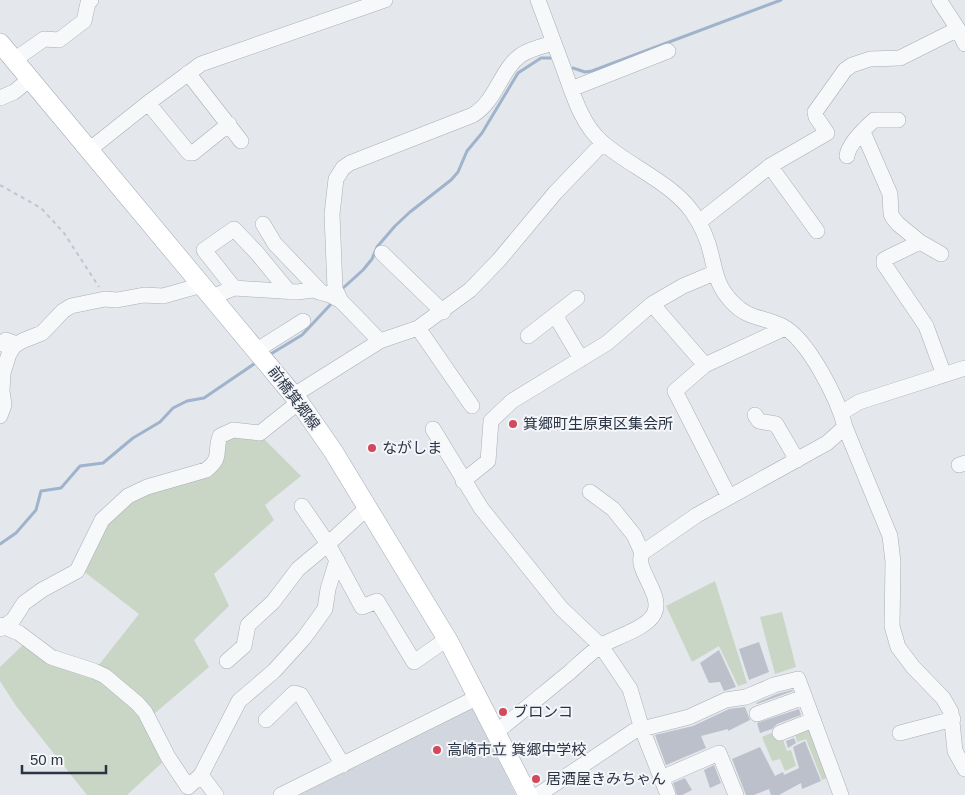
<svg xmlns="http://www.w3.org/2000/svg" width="965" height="795" viewBox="0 0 965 795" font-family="Arial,'Noto Sans JP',sans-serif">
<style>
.built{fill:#d2d6de}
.green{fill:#c9d6c5}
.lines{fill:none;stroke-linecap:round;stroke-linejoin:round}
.stream{stroke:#9fb4cc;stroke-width:3}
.building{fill:#bbc0ca}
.minor-casing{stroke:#a9aeb7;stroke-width:16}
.major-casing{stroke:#a3abb8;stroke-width:20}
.path{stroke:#c2c5cb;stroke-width:2;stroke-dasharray:4 4;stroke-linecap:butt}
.minor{stroke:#f7f8fa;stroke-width:15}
.major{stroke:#fff;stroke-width:19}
.poi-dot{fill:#d1495b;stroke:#f4f6f9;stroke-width:2}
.labels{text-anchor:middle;stroke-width:4;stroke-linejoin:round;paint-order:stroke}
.street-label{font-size:15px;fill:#2b3445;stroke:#f4f6f9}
.poi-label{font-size:15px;fill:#2b3445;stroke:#f4f6f9;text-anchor:start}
</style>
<rect width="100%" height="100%" fill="#e4e7ec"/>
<!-- built -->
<path class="built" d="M 471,705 L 516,795 L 290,795 Z"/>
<!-- green -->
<path class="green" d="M 227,436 L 263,438 L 301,476 L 265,505 L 274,520 L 214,574 L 229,606 L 194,640 L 209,667 L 154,714 L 98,666 L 139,614 L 82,570 L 105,523 L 131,499 L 201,477 Z
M 715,581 L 747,683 L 738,686 L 719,646 L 692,662 L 666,606 Z
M 782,612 L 796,667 L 775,674 L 760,617 Z
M 25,643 L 101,679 L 138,711 L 166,759 L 127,795 L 87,795 L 16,706 L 0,681 L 0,667 Z
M 812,722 L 832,776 L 822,780 L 806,739 L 797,742 L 794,730 Z
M 776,731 L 782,737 L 787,751 L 791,750 L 796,766 L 785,771 L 780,759 L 772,761 L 762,737 Z"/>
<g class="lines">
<!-- stream -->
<path class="stream" d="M 573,68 L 585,72 L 592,71 L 781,0
M 342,289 L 363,270 L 372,259 L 377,247 L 395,226 L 410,212 L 451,180 L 458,172 L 467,151 L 482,133 L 518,73 L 541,58 L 553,58
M 269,355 L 302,335 L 332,303
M 0,544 L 16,533 L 36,510 L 41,491 L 61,488 L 80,466 L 103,463 L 133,438 L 160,422 L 173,408 L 187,401 L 204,398 L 257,362"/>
</g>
<!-- building -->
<path class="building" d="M 759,642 L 769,672 L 749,680 L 739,649 Z
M 719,650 L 736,687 L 724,691 L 720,682 L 709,683 L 700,663 Z
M 792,690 L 793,691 L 757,704 L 756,703 L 777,694 Z
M 745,707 L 750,720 L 728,731 L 728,729 L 701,736 L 706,748 L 666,765 L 655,735 L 693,726 L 729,709 Z
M 799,709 L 801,715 L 777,724 L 772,729 L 760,733 L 757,723 Z
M 794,738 L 796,743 L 788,748 L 786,741 Z
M 805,741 L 821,781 L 802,789 L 801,783 L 779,795 L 771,795 L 769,789 L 754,795 L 746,795 L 732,759 L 760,747 L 775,776 L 783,772 L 784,775 L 799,768 L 793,747 Z
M 714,765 L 721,783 L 710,788 L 704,770 Z
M 685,778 L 692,790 L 682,795 L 677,795 L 673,783 Z"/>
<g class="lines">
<!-- minor casing -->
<g class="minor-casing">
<path id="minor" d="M 538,0 C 546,22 555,45 563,67 C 573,94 581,124 603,143 C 631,167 672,183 693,213 C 701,225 708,240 711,254 C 716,274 717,286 732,302 C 749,320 762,316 782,326 C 808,339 838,399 845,427 L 890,536 L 893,562 L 892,626 L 898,647 L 913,667 L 943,698 L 951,712 L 955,751 L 965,769
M 939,0 L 958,29 L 965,44
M 14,60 L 44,39 L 59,40 L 84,21 L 88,3 L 91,0
M 188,73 L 241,141
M 571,89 L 668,51
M 0,98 L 14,92 L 30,79
M 148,103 L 189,153 L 193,153 L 229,124
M 863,132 L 890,194 L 891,214 L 893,218 L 898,224 L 920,242 L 941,254
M 89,150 L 148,103 L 201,64 L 385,0
M 847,156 C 848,145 865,128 874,120 L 898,120
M 770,166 L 817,231
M 699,222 L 770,166 L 827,133 L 816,117 L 815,112 L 845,70 L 852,65 L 870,59 L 900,58 L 958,29
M 263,224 L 275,244 L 322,293
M 920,242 L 887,258 L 884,260 L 884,264 L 926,326 L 944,375
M 382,253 L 443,312
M 234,288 L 204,250 L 234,229 L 257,253 L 289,292
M 212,297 L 234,288 L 297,292 L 313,290 L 330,295 L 341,301 L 380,341
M 341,301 L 335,289 L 332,214 L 336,179 L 343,168 L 350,163 L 473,115 C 497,100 500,70 521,55 C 530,49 543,46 554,43
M 652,304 L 705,365 L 785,328
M 555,315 L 581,359
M 418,328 L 472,406
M 528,336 L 577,298
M 0,344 L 6,340 L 17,344
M 257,350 L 303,321
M 705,365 L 675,391 L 729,497
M 294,395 L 380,341 L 418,328 L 470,290 L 499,260 L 555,193 L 603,143
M 841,413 L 859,402 L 965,368
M 755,415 L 759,421 L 776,424 L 797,460
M 0,416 L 4,405 L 2,391 L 3,373 L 9,354 L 14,346 L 22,341 L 42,333 L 63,311 L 71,306 L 105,299 L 117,300 L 144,295 L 163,296 L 202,285
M 433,429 L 481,508 L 561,608 L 601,646 L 630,689 L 642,729 L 668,795
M 959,465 L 965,463
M 463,481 L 488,461 L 491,421 L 512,401 L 607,343 L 652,304 L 683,286 L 714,273
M 590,492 L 613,509 L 634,535 L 642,553
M 367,508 L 328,544 L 362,607 L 377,601 L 414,662 L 447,639
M 0,625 L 19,633 L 51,657 L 94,671 L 105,676 L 137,703 L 145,712 L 168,757 L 188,787 L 201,775 L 239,701 L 274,671 L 304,638 L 325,609 L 328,589 L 337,560
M 0,629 L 13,620 L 24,603 L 42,590 L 77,571 L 102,520 L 128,496 L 147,487 L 206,470 C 223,457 214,452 220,436 L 233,430 L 260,433 L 299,402
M 227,661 L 244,646 L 248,625 L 273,602 L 298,569 L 328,544 L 302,506
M 757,714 L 804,697
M 266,720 L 294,693 L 301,695 L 343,765
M 496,732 C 521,713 545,692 570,672 C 580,663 591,652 602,645 C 616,637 647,628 654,614 C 664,594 634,570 642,553 L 697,515 L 827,443 L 845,427
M 780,733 L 813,720
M 900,733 L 953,719
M 201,775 L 216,795
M 661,778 L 719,753 L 736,795
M 281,795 L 478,697
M 538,795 L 634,731 L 689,717 L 726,700 L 746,697 L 774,685 L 798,679 L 841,795"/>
</g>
<!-- major casing -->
<g class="major-casing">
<path id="major" d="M 0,43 L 299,402 L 333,451 L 449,642 L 528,795"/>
</g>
<!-- path -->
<path class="path" d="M 0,185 L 41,208 L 64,233 L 99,287"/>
<!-- minor -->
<use href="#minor" class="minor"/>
<!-- major -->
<use href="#major" class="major"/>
</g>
<!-- markers -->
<g class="poi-dot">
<circle cx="513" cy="424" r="5"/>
<circle cx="372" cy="448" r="5"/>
<circle cx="503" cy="712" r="5"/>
<circle cx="437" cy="750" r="5"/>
<circle cx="536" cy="779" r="5"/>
</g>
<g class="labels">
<!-- street labels -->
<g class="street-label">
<text transform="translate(294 398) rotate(53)" y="5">前橋箕郷線</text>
</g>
<!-- poi labels -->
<g class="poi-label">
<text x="523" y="429">箕郷町生原東区集会所</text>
<text x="382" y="453">ながしま</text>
<text x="513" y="717">ブロンコ</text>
<text x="447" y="755">高崎市立 箕郷中学校</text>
<text x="546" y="784">居酒屋きみちゃん</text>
</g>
</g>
<!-- scale -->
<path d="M22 765v8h84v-8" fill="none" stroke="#2b3445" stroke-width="2.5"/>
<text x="30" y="765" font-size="15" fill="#2b3445" stroke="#f4f6f9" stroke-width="4" paint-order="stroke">50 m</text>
</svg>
